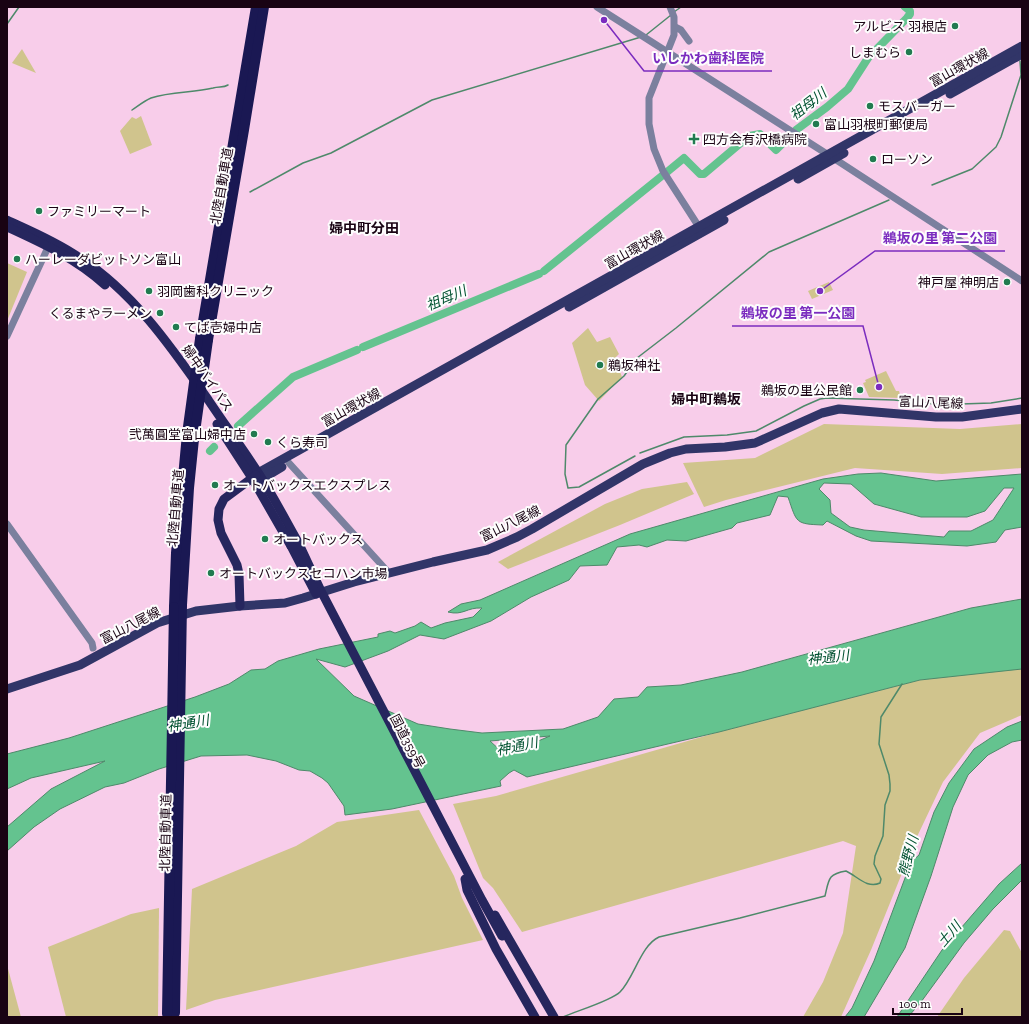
<svg xmlns="http://www.w3.org/2000/svg" width="1029" height="1024" font-family="'Zilla Slab','Noto Sans JP',serif">
	<style>
		.green { fill: #d0c48d }
		.water { fill: #64c38f; stroke: #4e896a; fill-rule: evenodd }
		.lines { fill: none; stroke-linecap: round; stroke-linejoin: round }
		.stream { stroke: #4e896a; stroke-width: 1.5 }
		.river { stroke: #64c38f; stroke-width: 8 }
		.tertiary { stroke: #7b809e; stroke-width: 7 }
		.primary { stroke: #313568; stroke-width: 9 }
		.trunk { stroke: #26265e; stroke-width: 9 }
		.motorway { stroke: #1a1853; stroke-width: 10 }
		.trunk-bridge { stroke: #26265e; stroke-width: 9 }
		.motorway-bridge { stroke: #1a1853; stroke-width: 10 }
		.poi-dot { fill: #217b50; stroke: #fdfdfd; stroke-width: 1.5 }
		.labels { text-anchor: middle; stroke-width: 4; stroke-linejoin: round; paint-order: stroke }
		.poi-label { font-size: 13px; fill: #190313; stroke: #fdfdfd; text-anchor: start }
		.street-label { font-size: 13px; fill: #190313; stroke: #fdfdfd }
		.water-label { font-size: 14px; font-style: italic; fill: #005130; stroke: #fdfdfd }
		.neighbourhood-label { font-size: 14px; font-weight: bold; fill: #190313; stroke: #fdfdfd }
		.leader { fill: none; stroke: #7b2cbf; stroke-width: 1.5 }
		.callout-dot { fill: #7b2cbf; stroke: #fdfdfd; stroke-width: 1.5 }
		.callout-label { font-size: 14px; text-anchor: middle; font-weight: bold; fill: #7b2cbf; stroke: #fdfdfd; stroke-width: 4; stroke-linejoin: round; paint-order: stroke }
	</style>
	<rect width="100%" height="100%" fill="#f8cdea"/>
	<!-- green -->
	<g class="green">
		<polygon points="22,49 36,73 12,63"/>
		<polygon points="141,116 152,145 130,154 120,131 132,117 136,119"/>
		<polygon points="7,263 27,272 7,321"/>
		<polygon points="829,282 833,290 812,299 808,291"/>
		<polygon points="588,328 597,342 610,337 619,354 615,358 622,377 599,401 585,385 572,343"/>
		<polygon points="886,371 896,391 899,391 901,398 869,397 863,383 866,382 865,380"/>
		<polygon points="824,424 960,429 1022,424 1022,468 942,474 855,468 726,500 704,507 683,463 755,458"/>
		<polygon points="687,482 694,494 620,525 508,569 498,562 605,504 642,489"/>
		<polygon points="1011,669 1022,669 1022,715 980,733 943,782 915,841 871,950 841,1017 803,1017 823,982 843,933 856,846 843,841 522,932 493,888 483,878 453,804 496,796 719,732 920,680"/>
		<polygon points="419,810 454,876 462,898 483,940 215,1000 186,1010 192,889 296,846 337,822"/>
		<polygon points="159,908 158,1017 66,1017 48,947 131,914"/>
		<polygon points="1004,930 1010,931 1022,953 1022,1017 937,1017 964,978"/>
		<polygon points="7,965 21,1017 7,1017"/>
	</g>
	<!-- water -->
	<g class="water">
		<path d="M881,473l55,8 86,-7v53l-17,3 -9,12 -29,4 -96,-5 -15,-5 -29,-15 -4,4c-28,-1 -26,-2 -35,-28l-10,-1 -8,19 -33,8 -5,5 -46,13 -19,-1 -20,7 -8,-2 -22,2 -10,18 -27,1 -11,14 -38,17 -40,24 -47,18 -24,-4 -32,16 -43,16 -29,-8 38,37 64,28 32,5 32,4 81,-4 35,-12 16,-18 24,-2 9,-10 34,-2 61,-13 229,-64 51,-9v70l-102,11 -201,52 -192,45 -13,-7 -5,3 -9,8 1,5 -109,23 -47,6 -1,-9 -16,-23 -6,-5 -12,-7 -11,-1 -23,-9 -29,-6 -46,1 -42,13 -35,14 -19,4 -45,22 -26,18 -27,24v-24l44,-38 54,-28 -74,17 -24,11v-35l62,-16 126,-41 34,-13 22,-14 14,-1 13,-8 41,-12 59,-12v-3l12,-3 5,2 20,-7 6,-4 10,6 14,-5 28,-6 9,-9c-15,-1 -19,8 -34,4l13,-8 19,-4 150,-66 193,-55 35,-5zM824,483l27,1 23,20 47,13h46l18,-6 19,-23h10l-21,32 -22,11h-22l-5,6 -80,-7 -14,-3 -19,-14 -1,-13 -11,-11zM550,736l-26,11 -22,5 -12,-11z"/>
		<polygon points="1022,721 1022,740 1012,742 988,755 968,775 953,807 931,876 905,948 864,1017 845,1017 852,1008 874,961 911,862 919,855 934,812 949,783 974,749 1007,727"/>
		<polygon points="1022,863 1022,880 993,909 964,943 921,1002 908,1017 897,1017 942,950 999,884"/>
	</g>
	<g class="lines">
		<!-- stream -->
		<g class="stream">
			<polyline points="674,12 681,7"/>
			<polyline points="7,24 19,7"/>
			<polyline points="646,35 671,15"/>
			<path d="M132,110c6,-4 12,-9 19,-12 20,-7 42,-5 62,-10 6,-2 10,0 15,-3"/>
			<polyline points="932,185 972,169 996,147 1001,137 1021,75 1020,61"/>
			<polyline points="250,192 303,163 331,153 432,100 641,37"/>
			<polyline points="961,404 991,403 1022,398"/>
			<polyline points="640,453 684,437 727,435 756,431 804,406 820,399 827,398 894,400 945,405 955,405"/>
			<polyline points="635,456 579,487 568,488 565,474 566,445 598,399 624,376 637,358 676,328 769,252 889,200"/>
			<path d="M563,1017c13,-6 48,-16 57,-25 14,-14 21,-47 39,-55l81,-19 85,-22c4,-17 3,-22 21,-25 11,5 21,18 34,12l1,-4 -7,-15 1,-8 8,-20 2,-31 5,-14v-7l-1,-9 -10,-31 2,-27 21,-33"/>
		</g>
		<!-- river -->
		<g class="river">
			<polyline points="667,172 684,158 700,174 704,174 749,136 760,134 776,150 796,130 827,107 848,89 868,58 907,18 910,14 910,11 905,7"/>
			<polyline points="544,271 663,175"/>
			<polyline points="363,347 539,274"/>
			<polyline points="238,426 293,377 357,350"/>
			<polyline points="210,451 214,447"/>
		</g>
		<!-- tertiary -->
		<g class="tertiary">
			<polyline points="597,7 841,163 1022,281"/>
			<polyline points="670,7 674,17 674,35 649,98 649,124 654,149 663,171 699,227"/>
			<polyline points="675,27 681,30 689,41"/>
			<polyline points="7,336 50,243"/>
			<polyline points="289,463 389,573"/>
			<polyline points="7,524 92,643 93,648"/>
		</g>
		<!-- primary -->
		<g class="primary">
			<polyline points="950,94 1022,54"/>
			<polyline points="798,179 844,153"/>
			<polyline points="569,307 724,220"/>
			<polyline points="258,473 1022,46"/>
			<polyline points="262,479 282,467"/>
			<polyline points="7,689 80,665 157,623 196,611 240,606 285,603 303,598 354,582 433,562 487,550 517,537 532,529 643,464 670,453 686,449 725,447 755,443 822,413 839,409 936,417 962,417 1022,409"/>
		</g>
		<!-- trunk -->
		<g class="trunk">
			<path d="M7,220c24,11 48,21 70,36 56,35 95,92 132,145 16,24 34,48 50,73 14,22 26,45 39,68"/>
			<path d="M7,227c35,16 70,32 98,58"/>
			<polyline points="217,424 252,478 291,546"/>
			<polyline points="240,606 239,574 237,565 221,533 218,520 219,509 224,499 256,475"/>
			<polyline points="465,879 467,890 496,949 535,1017"/>
			<polyline points="495,915 554,1017"/>
		</g>
		<!-- motorway -->
		<g class="motorway">
			<polyline points="200,339 256,7"/>
			<polyline points="208,340 244,130 264,7"/>
			<polyline points="182,605 189,488 194,439"/>
			<polyline points="174,607 176,553 187,434"/>
		</g>
		<!-- trunk-bridge -->
		<g class="trunk-bridge">
			<polyline points="298,542 320,589 482,900 502,936"/>
			<polyline points="291,546 316,594"/>
		</g>
		<!-- motorway-bridge -->
		<g class="motorway-bridge">
			<polyline points="187,434 200,339"/>
			<polyline points="194,439 208,340"/>
			<polyline points="175,1013 182,605"/>
			<polyline points="167,1014 174,607"/>
		</g>
	</g>
	<!-- markers -->
	<g class="poi-dot">
		<circle cx="955" cy="26" r="4"/>
		<circle cx="909" cy="52" r="4"/>
		<circle cx="870" cy="106" r="4"/>
		<circle cx="816" cy="124" r="4"/>
		<path d="M692 133h4v4h4v4h-4v4h-4v-4h-4v-4h4z"/>
		<circle cx="873" cy="159" r="4"/>
		<circle cx="39" cy="211" r="4"/>
		<circle cx="17" cy="259" r="4"/>
		<circle cx="1007" cy="282" r="4"/>
		<circle cx="149" cy="291" r="4"/>
		<circle cx="160" cy="313" r="4"/>
		<circle cx="176" cy="327" r="4"/>
		<circle cx="600" cy="365" r="4"/>
		<circle cx="860" cy="390" r="4"/>
		<circle cx="254" cy="434" r="4"/>
		<circle cx="268" cy="442" r="4"/>
		<circle cx="215" cy="485" r="4"/>
		<circle cx="265" cy="539" r="4"/>
		<circle cx="211" cy="573" r="4"/>
	</g>
	<g class="labels">
		<!-- poi labels -->
		<g class="poi-label">
			<text x="947" y="31" text-anchor="end">アルビス 羽根店</text>
			<text x="901" y="57" text-anchor="end">しまむら</text>
			<text x="878" y="111">モスバーガー</text>
			<text x="824" y="129">富山羽根町郵便局</text>
			<text x="703" y="144">四方会有沢橋病院</text>
			<text x="881" y="164">ローソン</text>
			<text x="47" y="216">ファミリーマート</text>
			<text x="25" y="264">ハーレーダビットソン富山</text>
			<text x="999" y="287" text-anchor="end">神戸屋 神明店</text>
			<text x="157" y="296">羽岡歯科クリニック</text>
			<text x="152" y="318" text-anchor="end">くるまやラーメン</text>
			<text x="184" y="332">てば壱婦中店</text>
			<text x="608" y="370">鵜坂神社</text>
			<text x="852" y="395" text-anchor="end">鵜坂の里公民館</text>
			<text x="246" y="439" text-anchor="end">弐萬圓堂富山婦中店</text>
			<text x="276" y="447">くら寿司</text>
			<text x="223" y="490">オートバックスエクスプレス</text>
			<text x="273" y="544">オートバックス</text>
			<text x="219" y="578">オートバックスセコハン市場</text>
		</g>
		<!-- street labels -->
		<g class="street-label">
			<text transform="translate(959 67) rotate(-29)" y="5">富山環状線</text>
			<text transform="translate(221 186) rotate(-80)" y="5">北陸自動車道</text>
			<text transform="translate(634 249) rotate(-29)" y="5">富山環状線</text>
			<text transform="translate(208 378) rotate(55)" y="5">婦中バイパス</text>
			<text transform="translate(931 402) rotate(2)" y="5">富山八尾線</text>
			<text transform="translate(351 407) rotate(-29)" y="5">富山環状線</text>
			<text transform="translate(175 508) rotate(-85)" y="5">北陸自動車道</text>
			<text transform="translate(510 523) rotate(-26)" y="5">富山八尾線</text>
			<text transform="translate(130 625) rotate(-27)" y="5">富山八尾線</text>
			<text transform="translate(408 741) rotate(62)" y="5">国道359号</text>
			<text transform="translate(165 833) rotate(-89)" y="5">北陸自動車道</text>
		</g>
		<!-- water labels -->
		<g class="water-label">
			<text transform="translate(808 104) rotate(-38)" y="5">祖母川</text>
			<text transform="translate(446 298) rotate(-23)" y="5">祖母川</text>
			<text transform="translate(828 657) rotate(-6)" y="5">神通川</text>
			<text transform="translate(188 723) rotate(-9)" y="5">神通川</text>
			<text transform="translate(517 746) rotate(-11)" y="5">神通川</text>
			<text transform="translate(908 856) rotate(-75)" y="5">熊野川</text>
			<text transform="translate(949 934) rotate(-49)" y="5">土川</text>
		</g>
		<!-- neighbourhood labels -->
		<g class="neighbourhood-label">
			<text x="364" y="233">婦中町分田</text>
			<text x="706" y="404">婦中町鵜坂</text>
		</g>
	</g>
	<!-- callouts -->
	<path class="leader" d="M604 20L644 71H772M820 291L875 251H1005M879 387L863 326H732"/>
	<g class="callout-dot">
		<circle cx="604" cy="20" r="4"/>
		<circle cx="820" cy="291" r="4"/>
		<circle cx="879" cy="387" r="4"/>
	</g>
	<g class="callout-label">
		<text x="708" y="63">いしかわ歯科医院</text>
		<text x="940" y="243">鵜坂の里 第二公園</text>
		<text x="798" y="318">鵜坂の里 第一公園</text>
	</g>
	<!-- border -->
	<rect width="1029" height="1024" fill="none" stroke="#190313" stroke-width="16"/>
	<!-- scale -->
	<path d="M893 1008v6h69v-6" fill="none" stroke="#190313" stroke-width="2"/>
	<text x="899" y="1008" font-size="12" fill="#190313" stroke="#fdfdfd" stroke-width="3" paint-order="stroke">100 m</text>
</svg>
